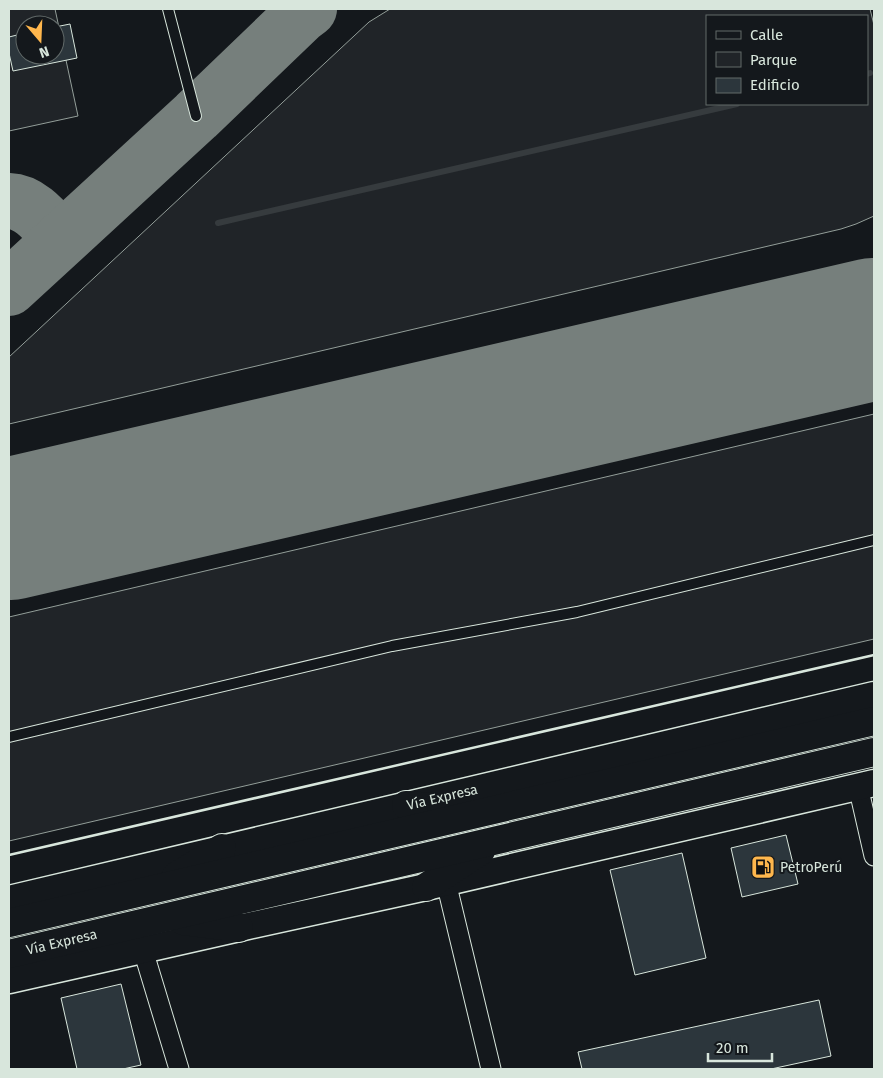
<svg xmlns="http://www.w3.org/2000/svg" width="883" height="1078" font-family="'Fira Sans',sans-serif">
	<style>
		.green { fill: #202428; stroke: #939e99; fill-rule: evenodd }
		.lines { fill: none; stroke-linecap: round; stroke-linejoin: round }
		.stream { stroke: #363b3e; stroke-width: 6 }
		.taxiway { stroke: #767f7c; stroke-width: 56 }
		.runway { stroke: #767f7c; stroke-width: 142 }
		.building { fill: #2c363c; stroke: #d8e6dc }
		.service-casing { stroke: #d8e6dc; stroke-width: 12 }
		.minor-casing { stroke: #d8e6dc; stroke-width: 21 }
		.secondary-casing { stroke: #d8e6dc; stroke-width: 29 }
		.primary-casing { stroke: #d8e6dc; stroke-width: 30 }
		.service { stroke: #14181c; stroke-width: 10 }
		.minor { stroke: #14181c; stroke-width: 19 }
		.secondary { stroke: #14181c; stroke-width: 26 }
		.primary { stroke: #14181c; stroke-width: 28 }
		.wall { stroke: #d8e6dc; stroke-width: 2.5 }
		.labels { text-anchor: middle; stroke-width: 4; stroke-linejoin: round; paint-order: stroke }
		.street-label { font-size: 14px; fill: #d8e6dc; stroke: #14181c }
		.poi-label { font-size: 14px; fill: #d8e6dc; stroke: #14181c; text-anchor: start }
	</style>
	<rect width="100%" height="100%" fill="#14181c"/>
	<!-- green -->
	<g class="green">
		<path d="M9,9h46l23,107 -69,15zM25,25h30v30h-30z"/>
		<path d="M390,9h480l4,16v191l-18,8 -15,5 -832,195v-67l345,-321 15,-14zM707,16h160v88h-160z"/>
		<polygon points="874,414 874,639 9,841 9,617"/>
	</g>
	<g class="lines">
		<!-- stream -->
		<g class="stream">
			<polyline points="867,74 870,73"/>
			<polyline points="218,223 737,104"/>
		</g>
		<!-- taxiway -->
		<g class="taxiway">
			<path d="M9,201c23,1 38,23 52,38"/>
			<polyline points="9,288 196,116 301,15 309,9"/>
		</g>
		<!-- runway -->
		<polyline class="runway" points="9,529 874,329"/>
	</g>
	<!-- building -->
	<g class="building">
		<polygon points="70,24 77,58 13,71 9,53 9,37 25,33 25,55 55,55 55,27"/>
		<polygon points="786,835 798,884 742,897 731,848"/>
		<polygon points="682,853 706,958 635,975 610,870"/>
		<polygon points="121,984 141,1065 123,1069 77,1069 61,998"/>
		<polygon points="819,1000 831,1056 771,1069 582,1069 578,1052"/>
	</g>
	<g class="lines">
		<!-- service casing -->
		<g class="service-casing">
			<g id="service">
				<polyline points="168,9 196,116"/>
				<polyline points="9,737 392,646 577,612 874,540"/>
			</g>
		</g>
		<!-- minor casing -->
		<g class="minor-casing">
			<g id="minor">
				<polyline points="858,786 874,856"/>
				<polyline points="446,882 491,1069"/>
				<polyline points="143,950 179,1069"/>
			</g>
		</g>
		<!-- secondary casing -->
		<g class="secondary-casing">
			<g id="secondary">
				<path id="s1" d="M9,899l865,-204"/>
				<polyline points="9,980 239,928 426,887 874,783"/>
			</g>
		</g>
		<!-- primary casing -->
		<g class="primary-casing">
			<g id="primary">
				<polyline points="406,805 463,809"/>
				<polyline points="176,876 222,848"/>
				<polyline points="426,887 481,851"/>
				<polyline points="183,921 239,928"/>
				<polyline points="9,923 874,721"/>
				<path id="s2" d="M9,954l865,-202"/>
			</g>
		</g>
		<!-- service -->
		<use href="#service" class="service"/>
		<!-- minor -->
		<use href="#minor" class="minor"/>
		<!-- secondary -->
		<use href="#secondary" class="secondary"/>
		<!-- primary -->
		<use href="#primary" class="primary"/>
		<!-- wall -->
		<polyline class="wall" points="9,855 874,655"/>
	</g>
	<!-- icons -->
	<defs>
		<g id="fuel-square" transform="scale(1.25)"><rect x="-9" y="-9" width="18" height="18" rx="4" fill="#ffb74d" stroke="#14181c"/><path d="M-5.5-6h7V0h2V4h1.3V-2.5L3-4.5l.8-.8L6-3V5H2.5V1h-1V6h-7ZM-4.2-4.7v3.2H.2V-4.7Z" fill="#111"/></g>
	</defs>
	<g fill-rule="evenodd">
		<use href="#fuel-square" x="763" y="867"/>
	</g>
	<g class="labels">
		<!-- street labels -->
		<g class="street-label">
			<text dy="5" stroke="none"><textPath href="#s1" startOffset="445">Vía Expresa</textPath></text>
			<text dy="5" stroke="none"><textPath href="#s2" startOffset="54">Vía Expresa</textPath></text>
		</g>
		<!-- poi labels -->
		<g class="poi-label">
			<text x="780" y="872">PetroPerú</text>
		</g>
	</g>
	<!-- border -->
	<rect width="883" height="1078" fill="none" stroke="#d8e6dc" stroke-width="20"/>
	<!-- legend -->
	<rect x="706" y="15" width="162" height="90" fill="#14181c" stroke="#626a69"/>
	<rect x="716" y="31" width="25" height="8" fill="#14181c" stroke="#626a69"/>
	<text x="750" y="40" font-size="15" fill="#d8e6dc">Calle</text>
	<rect x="716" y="52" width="25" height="15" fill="#202428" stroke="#626a69"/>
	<text x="750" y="65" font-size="15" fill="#d8e6dc">Parque</text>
	<rect x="716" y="78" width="25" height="15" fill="#2c363c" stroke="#626a69"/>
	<text x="750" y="90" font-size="15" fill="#d8e6dc">Edificio</text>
	<!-- north arrow -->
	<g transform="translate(40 40) rotate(161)"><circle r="24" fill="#14181c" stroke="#626a69"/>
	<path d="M0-4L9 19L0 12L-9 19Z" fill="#ffb74d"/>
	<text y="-8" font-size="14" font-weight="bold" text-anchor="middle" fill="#d8e6dc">N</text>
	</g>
	<!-- scale -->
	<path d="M708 1053v8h64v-8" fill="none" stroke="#d8e6dc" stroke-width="2.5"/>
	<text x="716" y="1053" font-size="15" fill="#d8e6dc" stroke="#14181c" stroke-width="4" paint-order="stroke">20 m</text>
</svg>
